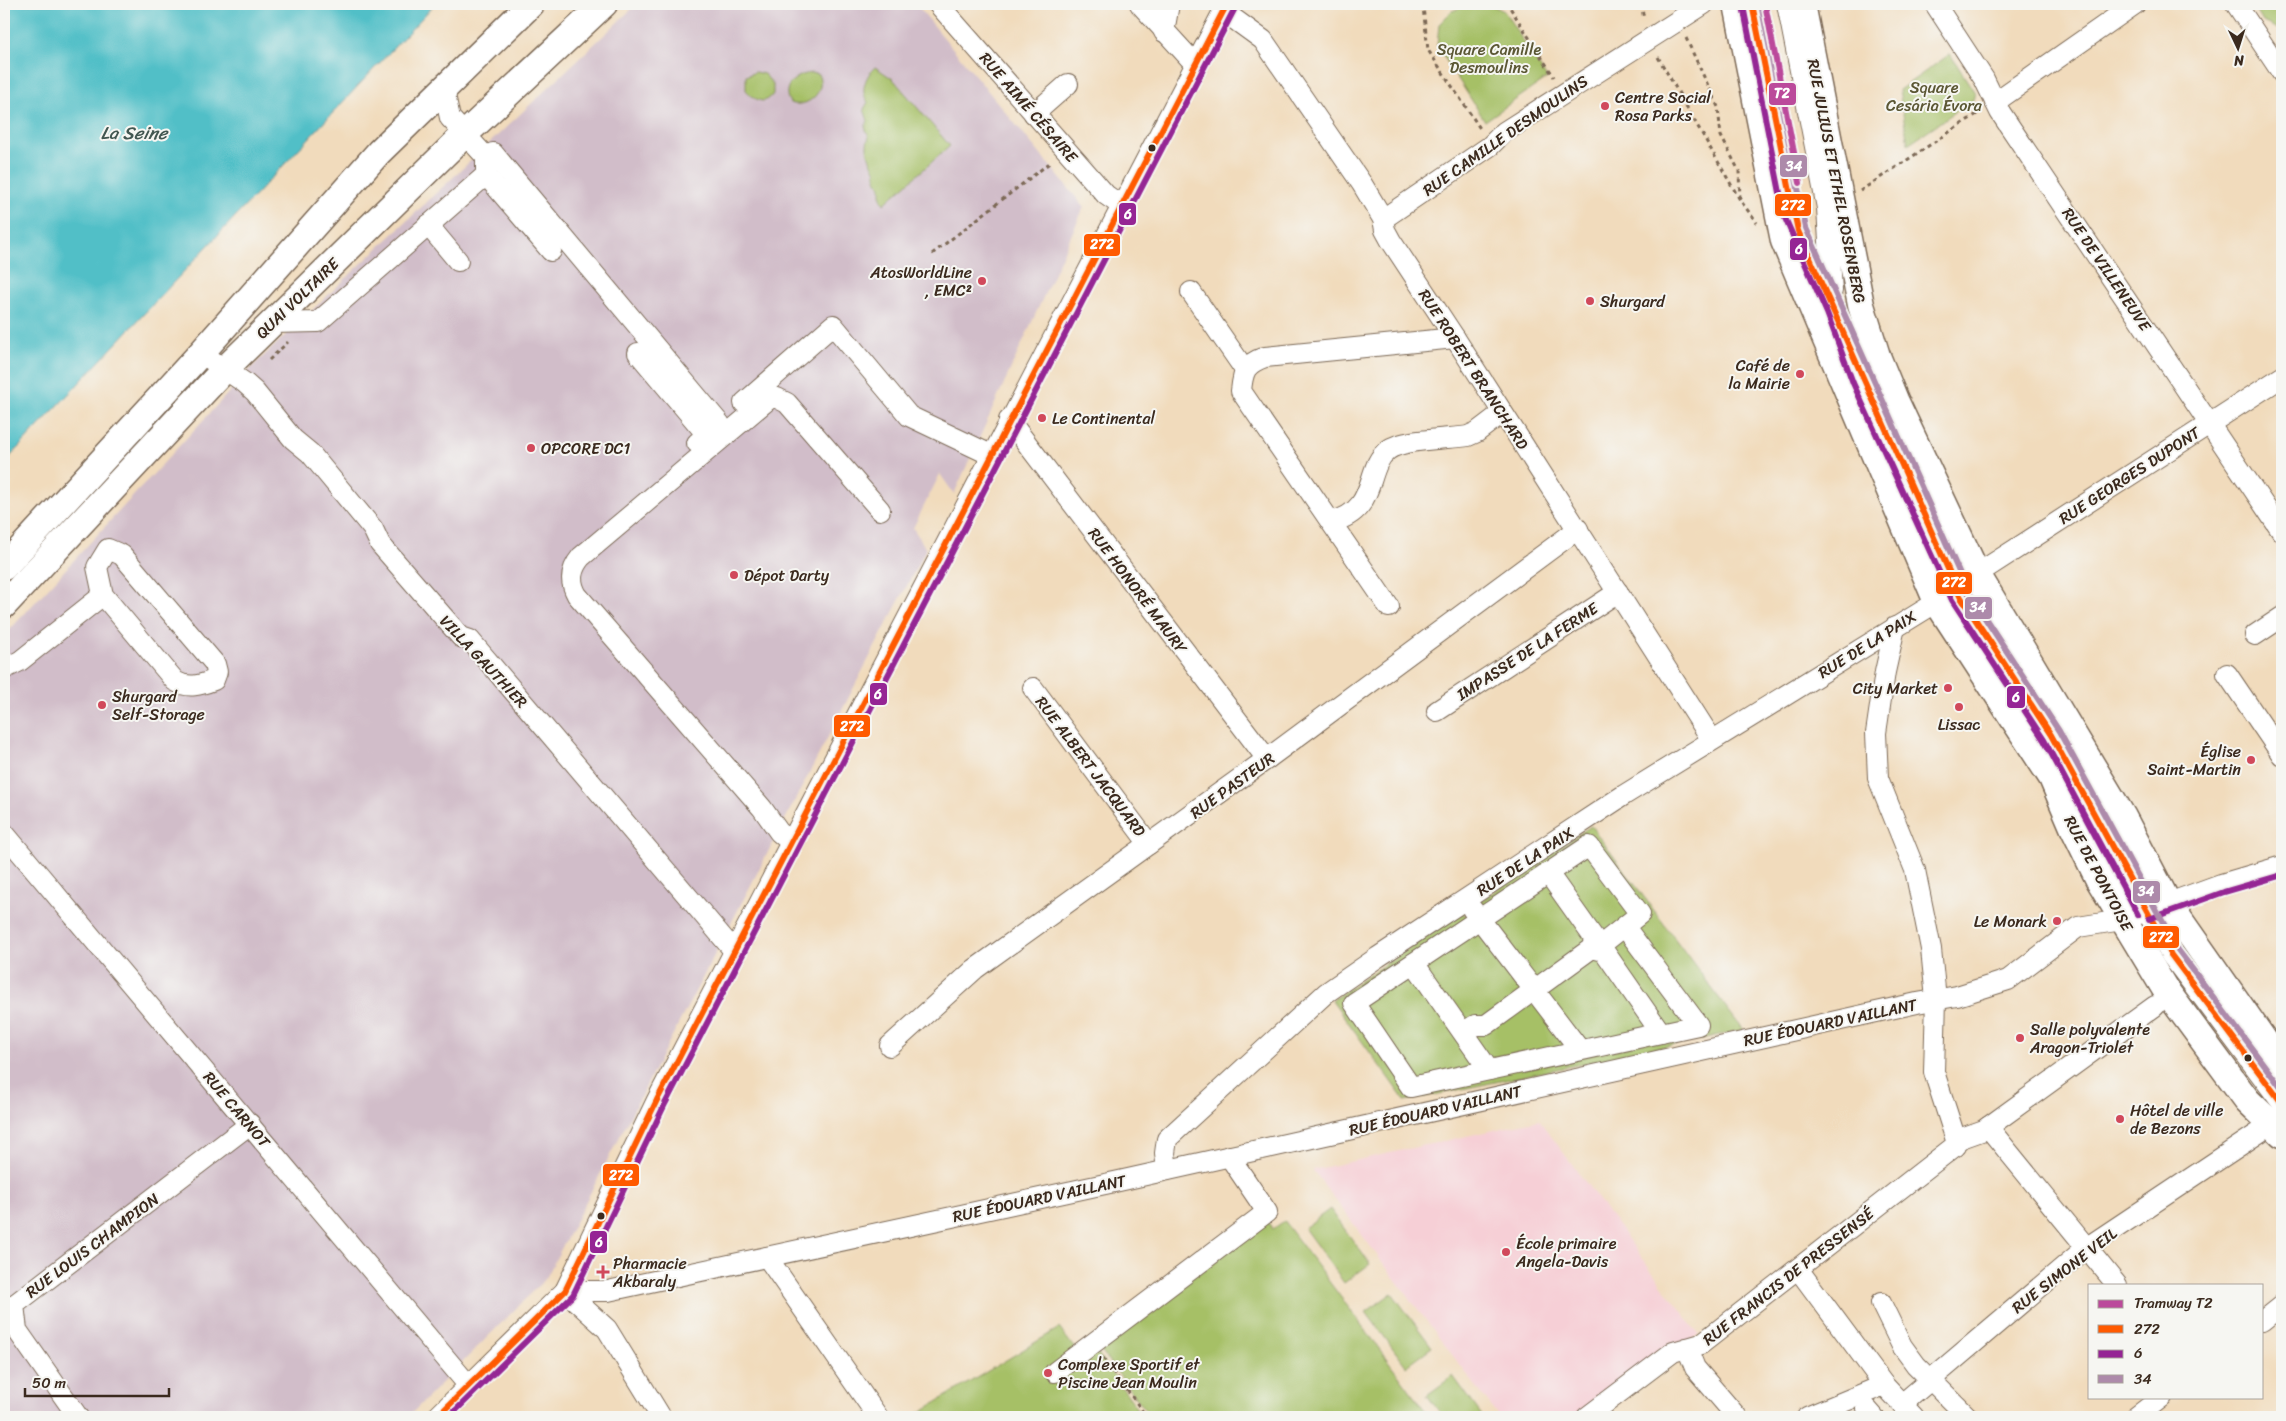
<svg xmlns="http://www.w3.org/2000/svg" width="2286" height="1421" font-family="Sriracha,sans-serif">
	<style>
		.built { fill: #f6cfd6 }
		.industrial { fill: #d1bdc9 }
		.green { fill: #a6c066; stroke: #707542 }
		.water { fill: #51bfc7; stroke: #467472 }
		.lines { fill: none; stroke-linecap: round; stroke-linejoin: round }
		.minor-casing { stroke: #7b6855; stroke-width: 22 }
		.major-casing { stroke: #7b6855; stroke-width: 29 }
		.path { stroke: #7b6855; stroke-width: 3; stroke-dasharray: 4 4; stroke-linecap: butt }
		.minor { stroke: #fff; stroke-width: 20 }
		.major { stroke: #fff; stroke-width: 26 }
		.bus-1-casing { stroke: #f6f6f2; stroke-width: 10 }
		.bus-2-casing { stroke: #f6f6f2; stroke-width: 10 }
		.bus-3-casing { stroke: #f6f6f2; stroke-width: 10 }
		.bus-1 { stroke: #ff5a00; stroke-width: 6 }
		.bus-2 { stroke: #952594; stroke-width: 6 }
		.bus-3 { stroke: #ad8aaa; stroke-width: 6 }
		.tram-1-casing { stroke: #f6f6f2; stroke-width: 10 }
		.tram-1 { stroke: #bb4a9b; stroke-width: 6 }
		.poi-dot { fill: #d1495b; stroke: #f6f6f2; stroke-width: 2 }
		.bus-dot { fill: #3b2a1e; stroke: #f6f6f2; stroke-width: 2 }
		.labels { text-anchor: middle; stroke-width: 4; stroke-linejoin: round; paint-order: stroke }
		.park-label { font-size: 16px; fill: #5b5734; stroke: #f6f6f2 }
		.poi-label { font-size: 16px; fill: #3b2a1e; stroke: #f6f6f2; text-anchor: start }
		.street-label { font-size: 16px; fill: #3b2a1e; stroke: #f6f6f2 }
		.water-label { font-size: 18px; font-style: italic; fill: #425751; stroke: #f6f6f2 }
		.line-badge { stroke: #f6f6f2; stroke-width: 2 }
		.badge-label { font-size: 14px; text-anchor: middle; font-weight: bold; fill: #fff }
	</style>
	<rect width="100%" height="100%" fill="#f6f6f2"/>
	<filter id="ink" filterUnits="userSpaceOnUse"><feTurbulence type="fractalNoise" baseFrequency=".02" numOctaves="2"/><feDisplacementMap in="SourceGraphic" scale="10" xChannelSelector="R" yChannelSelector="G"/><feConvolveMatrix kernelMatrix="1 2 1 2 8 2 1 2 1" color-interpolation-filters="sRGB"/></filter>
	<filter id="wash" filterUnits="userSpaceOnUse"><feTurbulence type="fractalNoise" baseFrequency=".0096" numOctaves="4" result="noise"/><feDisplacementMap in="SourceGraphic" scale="20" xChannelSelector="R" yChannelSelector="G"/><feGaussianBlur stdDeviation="1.12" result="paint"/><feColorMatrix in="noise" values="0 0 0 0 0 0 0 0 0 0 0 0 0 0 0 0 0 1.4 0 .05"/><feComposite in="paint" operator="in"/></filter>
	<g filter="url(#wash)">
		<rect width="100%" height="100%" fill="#f1dbbc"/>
		<!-- built -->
		<polygon class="built" points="1539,1120 1699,1334 1585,1417 1499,1417 1313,1170"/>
		<!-- industrial -->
		<polygon class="industrial" points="637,4 916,4 1084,207 954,494 940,474 913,528 926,549 546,1278 408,1417 4,1417 4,636 254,365"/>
		<!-- green -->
		<g class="green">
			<polygon points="1470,4 1489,4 1504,11 1547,78 1485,121 1437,46 1439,24 1452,11"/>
			<polygon points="2252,4 2282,4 2282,31 2263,22"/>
			<polygon points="1950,54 1975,93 1973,100 1908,144 1899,90"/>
			<path d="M875,67l18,12 57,67 -66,58 -3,-6v-12c-8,-6 -3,-11 -7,-18 -5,-10 -10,-20 -5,-31l-4,-10 3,-6 -4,-12 4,-7c-9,-10 -2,-27 7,-35z"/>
			<path d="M755,72l9,2 9,10v10c-9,13 -19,5 -27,-4v-14z"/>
			<path d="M811,73l7,1c9,17 -10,35 -28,29 -10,-17 6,-28 21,-30z"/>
			<polygon points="1591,826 1743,1030 1405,1101 1332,1000 1462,913 1468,916 1480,907 1480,901"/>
			<polygon points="1330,1209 1370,1264 1344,1283 1304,1228"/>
			<polygon points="1266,1220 1273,1229 1284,1221 1430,1417 1151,1417 1097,1346"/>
			<polygon points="1392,1293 1432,1347 1406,1366 1366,1312"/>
			<polygon points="1059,1328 1076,1350 1088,1341 1144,1417 912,1417"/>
			<polygon points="1453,1376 1483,1417 1443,1417 1427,1395"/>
		</g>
		<!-- water -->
		<polygon class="water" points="4,4 435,4 4,463"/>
	</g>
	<g filter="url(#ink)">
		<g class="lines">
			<!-- minor casing -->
			<g class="minor-casing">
				<g id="minor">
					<polyline points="938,4 1106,195 1122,206"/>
					<polyline points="1140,4 1195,64"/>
					<polyline points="1752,4 1798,231 1948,571 1960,596 2051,735 2087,798 2123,869 2171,955 2282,1103"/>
					<polyline points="1787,4 1827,208 1832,291"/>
					<polyline points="1935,4 1984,79 2000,112 2282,532"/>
					<polyline points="2236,4 2282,73"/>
					<polyline points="1223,11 1263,40 1362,184 1383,219 1385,230 1391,241 1455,338 1712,740"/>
					<polyline points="1164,32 1169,4"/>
					<polyline points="444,90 450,118 486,157 486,175 551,251"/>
					<polyline points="1995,102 2135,4"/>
					<polyline points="1034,114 1068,84"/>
					<polyline points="493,153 720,424"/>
					<polyline points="1383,219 1490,146 1504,132 1704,4"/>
					<polyline points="428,225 458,261"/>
					<polyline points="1191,292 1245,370"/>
					<polyline points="272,323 318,322 486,175"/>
					<polyline points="201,353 245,383 255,392 293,439 310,453 373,529 380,544 461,637 470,640 735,952"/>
					<polyline points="638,353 707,435 697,443"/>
					<polyline points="744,403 833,325 909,416 991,455"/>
					<polyline points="1009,420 1267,759"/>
					<path d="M1331,522c48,-11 33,-54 57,-72 14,-11 61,-11 80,-14l9,-4 25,-19"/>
					<path d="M108,549l14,6 93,109 2,8 -3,8c-13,5 -26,9 -39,1l-72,-86 -6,-28z"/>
					<polyline points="1977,574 2282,377"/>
					<path d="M1389,607l-148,-216c2,-20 4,-27 24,-34l190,-19"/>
					<polyline points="2255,635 2282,617"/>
					<polyline points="4,669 20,661 103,595"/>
					<polyline points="2227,674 2282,755"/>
					<polyline points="1033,688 1149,844"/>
					<polyline points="1437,711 1618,592"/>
					<polyline points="4,833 469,1386"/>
					<path d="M792,843l-13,-11 -17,-24 -185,-213c-8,-14 -6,-26 4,-38l189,-159h7l10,5 93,107"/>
					<polyline points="1548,873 1594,938"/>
					<polyline points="1472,909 1580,1050"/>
					<polyline points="1594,940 1592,948 1604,951 1661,1033"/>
					<polyline points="1606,941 1640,914 1589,846 1354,1003 1411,1087 1698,1025 1625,927"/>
					<polyline points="1414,963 1489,1070"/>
					<polyline points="1464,1032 1475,1025 1486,1025 1592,948"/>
					<polyline points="890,1046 975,969 1267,759 1578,529"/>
					<polyline points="1988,1127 2117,1285"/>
					<polyline points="1956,1140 1984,1130 2155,1006"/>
					<polyline points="1167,1170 1165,1153 1167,1139 1326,993 1378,957 1624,795 1937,602"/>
					<polyline points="767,1257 878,1417"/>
					<polyline points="1798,1269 1884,1385 1914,1417"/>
					<polyline points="565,1291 608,1291 1119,1181 1917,1003 1957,996 2008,980 2078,927 2122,920 2221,884 2282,866"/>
					<polyline points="565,1291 607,1329 661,1417"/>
					<polyline points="1881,1303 1902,1346 1916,1365 1968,1417"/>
					<polyline points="2262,1321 2282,1305"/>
					<polyline points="1687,1348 1695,1368 1737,1417"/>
					<polyline points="1055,1372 1267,1212 1229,1156"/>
					<polyline points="1902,1404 2086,1248 2260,1132"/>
					<polyline points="1867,1409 1874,1417"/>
					<polyline points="78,1417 17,1330 14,1305 250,1124"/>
					<polyline points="437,1417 565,1291 657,1100 1227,4"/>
					<polyline points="1587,1417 1673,1352 1701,1344 1955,1146 1956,1140 1934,1072 1936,999 1931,949 1915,870 1878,778 1876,733 1885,672 1895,627"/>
					<polyline points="1807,1417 1884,1385"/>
					<polyline points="2136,1417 2162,1397"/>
				</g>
			</g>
			<!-- major casing -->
			<g class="major-casing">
				<g id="major">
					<polyline points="1737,4 1784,241 1937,602 2052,778 2073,827 2099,880 2165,989 2247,1100 2282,1134"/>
					<polyline points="1802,4 1861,305 1877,356 1895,400 1977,574 2123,817 2168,903 2282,1066"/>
					<polyline points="4,567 201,353 379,152 531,4"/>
					<polyline points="4,605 224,370 464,135 604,4"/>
				</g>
			</g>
			<!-- path -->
			<g class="path">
				<polyline points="1442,4 1423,7 1428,50 1481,130"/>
				<polyline points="1504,4 1509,6 1554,77"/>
				<polyline points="1641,4 1644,19"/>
				<polyline points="1686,38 1718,107 1721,136 1739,171 1740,200"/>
				<polyline points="1658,57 1740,200 1757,223"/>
				<polyline points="1860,191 1980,112"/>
				<polyline points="932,254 1052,161"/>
				<polyline points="269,360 288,342"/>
				<polyline points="1103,1358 1147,1417"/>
			</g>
			<!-- minor -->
			<use href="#minor" class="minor"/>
			<!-- major -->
			<use href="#major" class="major"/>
			<!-- bus-1 casing -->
			<g class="bus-1-casing">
				<g id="bus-1">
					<polyline points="1752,4 1798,231 1960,596 2051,735 2171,955 2282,1103"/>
					<polyline points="437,1417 565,1291 657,1100 1227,4"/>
				</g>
			</g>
			<!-- bus-2 casing -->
			<g class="bus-2-casing">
				<g id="bus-2">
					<polyline points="1743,6 1785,218 1827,313 1853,383 1952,600 2044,740 2138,915"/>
					<polyline points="2149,919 2224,892 2282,875"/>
					<polyline points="449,1417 573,1295 665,1104 1235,8"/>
				</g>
			</g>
			<!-- bus-3 casing -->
			<g class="bus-3-casing">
				<polyline id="bus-3" points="1761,4 1806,228 1968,592 2059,731 2178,950 2282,1089"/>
			</g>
			<!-- bus-1 -->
			<use href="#bus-1" class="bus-1"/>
			<!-- bus-2 -->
			<use href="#bus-2" class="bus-2"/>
			<!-- bus-3 -->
			<use href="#bus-3" class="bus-3"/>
			<!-- tram-1 casing -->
			<g class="tram-1-casing">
				<polyline id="tram-1" points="1765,4 1800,183"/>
			</g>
			<!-- tram-1 -->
			<use href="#tram-1" class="tram-1"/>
		</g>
	</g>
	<!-- markers -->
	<g class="poi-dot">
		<circle cx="1605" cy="106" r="5"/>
		<circle cx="982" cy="281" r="5"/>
		<circle cx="1590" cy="301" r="5"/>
		<circle cx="1800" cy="374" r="5"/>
		<circle cx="1042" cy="418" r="5"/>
		<circle cx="531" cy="448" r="5"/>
		<circle cx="734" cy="575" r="5"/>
		<circle cx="1948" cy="688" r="5"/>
		<circle cx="102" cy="705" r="5"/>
		<circle cx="1959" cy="707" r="5"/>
		<circle cx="2251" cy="760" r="5"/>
		<circle cx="2057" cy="921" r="5"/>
		<circle cx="2020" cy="1038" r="5"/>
		<circle cx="2120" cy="1119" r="5"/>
		<circle cx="1506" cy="1252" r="5"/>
		<path d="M600.5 1264.5h5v5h5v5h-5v5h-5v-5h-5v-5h5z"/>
		<circle cx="1048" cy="1373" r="5"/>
	</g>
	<g class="bus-dot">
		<circle cx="1152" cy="148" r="4.5"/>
		<circle cx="2248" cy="1058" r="4.5"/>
		<circle cx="601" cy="1216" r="4.5"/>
	</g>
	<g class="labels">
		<!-- park labels -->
		<g class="park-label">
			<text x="1489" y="55">Square Camille<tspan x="1489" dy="18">Desmoulins</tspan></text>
			<text x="1934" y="93">Square<tspan x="1934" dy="18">Cesária Évora</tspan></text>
		</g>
		<!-- poi labels -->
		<g class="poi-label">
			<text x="1615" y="103">Centre Social<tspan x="1615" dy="18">Rosa Parks</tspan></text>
			<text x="972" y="278" text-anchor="end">AtosWorldLine<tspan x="972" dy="18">, EMC²</tspan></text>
			<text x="1600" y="307">Shurgard</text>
			<text x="1790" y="371" text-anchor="end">Café de<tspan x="1790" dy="18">la Mairie</tspan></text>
			<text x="1052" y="424">Le Continental</text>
			<text x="541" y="454">OPCORE DC1</text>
			<text x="744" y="581">Dépot Darty</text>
			<text x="1938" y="694" text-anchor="end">City Market</text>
			<text x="112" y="702">Shurgard<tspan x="112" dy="18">Self-Storage</tspan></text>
			<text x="1959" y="730" text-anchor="middle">Lissac</text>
			<text x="2241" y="757" text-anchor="end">Église<tspan x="2241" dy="18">Saint-Martin</tspan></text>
			<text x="2047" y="927" text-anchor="end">Le Monark</text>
			<text x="2030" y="1035">Salle polyvalente<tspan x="2030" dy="18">Aragon-Triolet</tspan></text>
			<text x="2130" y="1116">Hôtel de ville<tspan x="2130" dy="18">de Bezons</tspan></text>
			<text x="1516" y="1249">École primaire<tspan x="1516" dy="18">Angela-Davis</tspan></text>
			<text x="613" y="1269">Pharmacie<tspan x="613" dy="18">Akbaraly</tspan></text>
			<text x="1058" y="1370">Complexe Sportif et<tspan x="1058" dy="18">Piscine Jean Moulin</tspan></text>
		</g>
		<!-- street labels -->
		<g class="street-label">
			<text transform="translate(1029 107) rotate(49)" y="6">RUE AIMÉ CÉSAIRE</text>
			<text transform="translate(1505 135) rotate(-35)" y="6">RUE CAMILLE DESMOULINS</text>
			<text transform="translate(1837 181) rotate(79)" y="6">RUE JULIUS ET ETHEL ROSENBERG</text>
			<text transform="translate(2107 269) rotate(56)" y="6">RUE DE VILLENEUVE</text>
			<text transform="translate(297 298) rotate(-44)" y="6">QUAI VOLTAIRE</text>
			<text transform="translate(1474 369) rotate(57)" y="6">RUE ROBERT BRANCHARD</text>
			<text transform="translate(2129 475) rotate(-33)" y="6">RUE GEORGES DUPONT</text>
			<text transform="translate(1138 590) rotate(53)" y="6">RUE HONORÉ MAURY</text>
			<text transform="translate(1867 644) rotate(-32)" y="6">RUE DE LA PAIX</text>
			<text transform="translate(1527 651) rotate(-33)" y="6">IMPASSE DE LA FERME</text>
			<text transform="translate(484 661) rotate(47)" y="6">VILLA GAUTHIER</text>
			<text transform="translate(1091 766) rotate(53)" y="6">RUE ALBERT JACQUARD</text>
			<text transform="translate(1232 785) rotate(-36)" y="6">RUE PASTEUR</text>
			<text transform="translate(1525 861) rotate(-33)" y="6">RUE DE LA PAIX</text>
			<text transform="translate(2099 873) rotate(62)" y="6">RUE DE PONTOISE</text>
			<text transform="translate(1830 1022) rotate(-12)" y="6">RUE ÉDOUARD VAILLANT</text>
			<text transform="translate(237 1109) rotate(50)" y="6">RUE CARNOT</text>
			<text transform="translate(1435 1110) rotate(-13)" y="6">RUE ÉDOUARD VAILLANT</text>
			<text transform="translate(1039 1198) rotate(-12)" y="6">RUE ÉDOUARD VAILLANT</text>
			<text transform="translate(92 1245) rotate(-37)" y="6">RUE LOUIS CHAMPION</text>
			<text transform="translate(2064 1270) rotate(-38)" y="6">RUE SIMONE VEIL</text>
			<text transform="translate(1788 1276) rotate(-38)" y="6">RUE FRANCIS DE PRESSENSÉ</text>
		</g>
		<!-- water labels -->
		<g class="water-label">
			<text x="134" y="139">La Seine</text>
		</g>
	</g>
	<g class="line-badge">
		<rect x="1768" y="82" width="29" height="24" rx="5" fill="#bb4a9b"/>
		<rect x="1779" y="154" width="29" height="24" rx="5" fill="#ad8aaa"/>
		<rect x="1774" y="193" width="38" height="24" rx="5" fill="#ff5a00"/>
		<rect x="1118" y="202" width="19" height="24" rx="5" fill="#952594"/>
		<rect x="1083" y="233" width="38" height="24" rx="5" fill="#ff5a00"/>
		<rect x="1789" y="237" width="19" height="24" rx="5" fill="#952594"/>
		<rect x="1935" y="571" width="38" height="24" rx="5" fill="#ff5a00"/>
		<rect x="1964" y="596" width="29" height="24" rx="5" fill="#ad8aaa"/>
		<rect x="869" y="682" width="19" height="24" rx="5" fill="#952594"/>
		<rect x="2006" y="685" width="20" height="24" rx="5" fill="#952594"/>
		<rect x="833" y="714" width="38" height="24" rx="5" fill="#ff5a00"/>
		<rect x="2132" y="880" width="29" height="24" rx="5" fill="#ad8aaa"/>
		<rect x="2142" y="925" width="38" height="24" rx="5" fill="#ff5a00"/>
		<rect x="602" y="1163" width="38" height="24" rx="5" fill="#ff5a00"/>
		<rect x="589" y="1230" width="19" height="24" rx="5" fill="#952594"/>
	</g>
	<g class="badge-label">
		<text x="1782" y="98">T2</text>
		<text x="1794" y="171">34</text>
		<text x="1793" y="210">272</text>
		<text x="1128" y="219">6</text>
		<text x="1102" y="249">272</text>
		<text x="1799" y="254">6</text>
		<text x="1954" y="587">272</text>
		<text x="1978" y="612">34</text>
		<text x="878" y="699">6</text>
		<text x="2016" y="702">6</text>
		<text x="852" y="731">272</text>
		<text x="2146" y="896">34</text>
		<text x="2161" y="942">272</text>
		<text x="621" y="1180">272</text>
		<text x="599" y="1247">6</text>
	</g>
	<!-- margin -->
	<rect width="2286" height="1421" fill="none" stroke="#f6f6f2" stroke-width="20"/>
	<!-- legend -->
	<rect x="2088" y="1284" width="175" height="115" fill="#f6f6f2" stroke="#aba49d"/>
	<rect x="2098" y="1300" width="25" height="8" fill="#bb4a9b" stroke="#aba49d"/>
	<text x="2134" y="1308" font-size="15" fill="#3b2a1e">Tramway T2</text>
	<rect x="2098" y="1325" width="25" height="8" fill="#ff5a00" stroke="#aba49d"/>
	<text x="2134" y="1334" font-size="15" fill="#3b2a1e">272</text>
	<rect x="2098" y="1350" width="25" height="8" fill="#952594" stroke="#aba49d"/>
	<text x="2134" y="1358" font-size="15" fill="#3b2a1e">6</text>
	<rect x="2098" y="1375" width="25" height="8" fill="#ad8aaa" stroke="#aba49d"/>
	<text x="2134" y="1384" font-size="15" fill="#3b2a1e">34</text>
	<!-- north arrow -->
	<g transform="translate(2238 48) rotate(176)" stroke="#f6f6f2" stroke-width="4" paint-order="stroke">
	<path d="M0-4L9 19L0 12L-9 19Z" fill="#3b2a1e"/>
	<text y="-8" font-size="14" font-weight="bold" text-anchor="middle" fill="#3b2a1e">N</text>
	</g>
	<!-- scale -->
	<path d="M25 1388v8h144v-8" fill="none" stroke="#3b2a1e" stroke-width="2.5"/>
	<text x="32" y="1388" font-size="15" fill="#3b2a1e" stroke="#f6f6f2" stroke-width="4" paint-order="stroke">50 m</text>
</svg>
